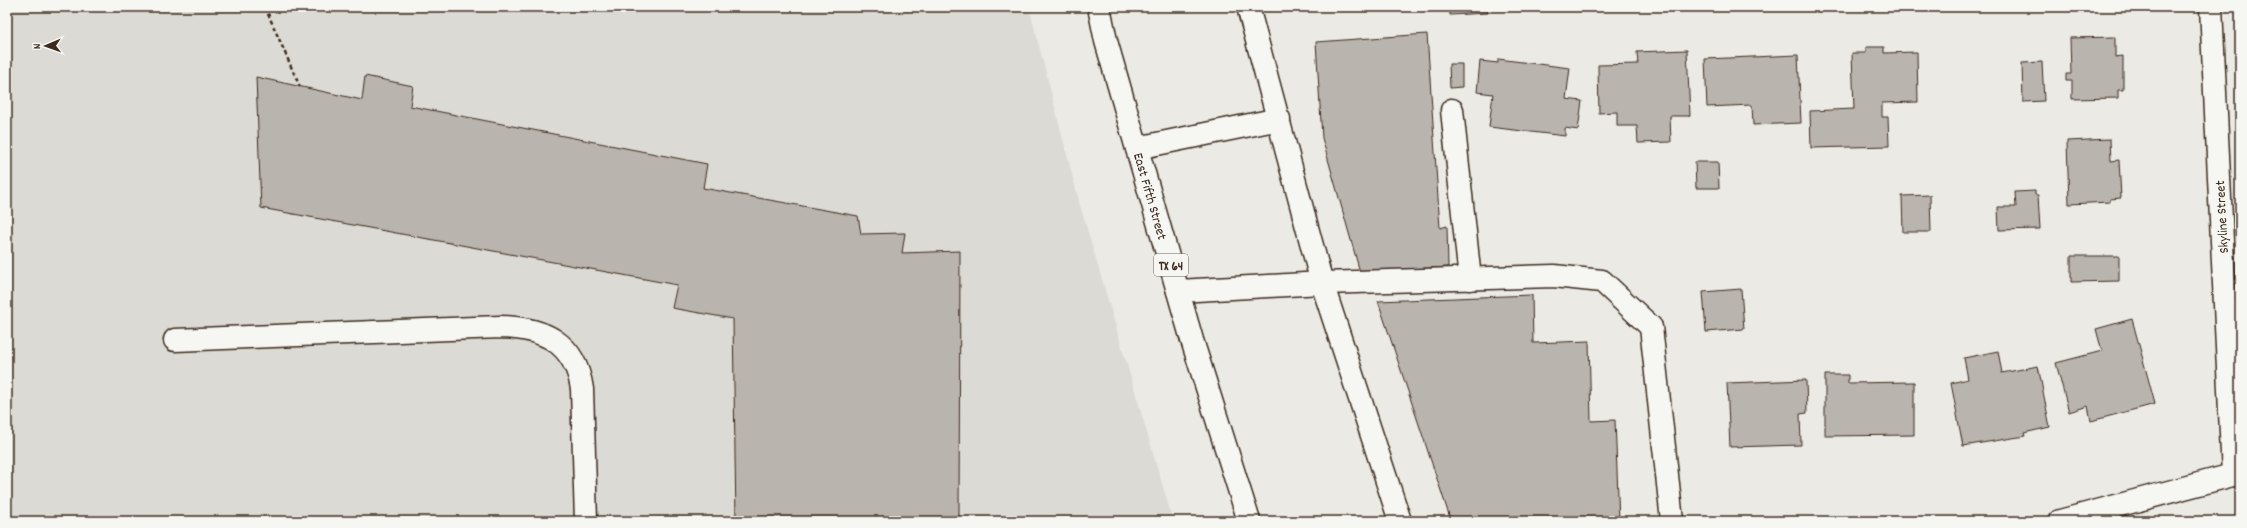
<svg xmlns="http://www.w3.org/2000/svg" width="2247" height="528" font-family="Dekko,sans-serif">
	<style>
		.built { fill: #dcdad4 }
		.building { fill: #bab4ae; stroke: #3b2a1e }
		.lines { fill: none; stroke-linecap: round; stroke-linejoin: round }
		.minor-casing { stroke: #3b2a1e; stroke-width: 25 }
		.major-casing { stroke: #3b2a1e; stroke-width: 25 }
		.path { stroke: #3b2a1e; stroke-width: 2.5; stroke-dasharray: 4 3; stroke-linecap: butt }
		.minor { stroke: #f6f6f2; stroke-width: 22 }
		.major { stroke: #f6f6f2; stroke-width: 22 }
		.labels { text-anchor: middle; stroke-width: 3; stroke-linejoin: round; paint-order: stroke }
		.shield { fill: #f6f6f2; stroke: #73675e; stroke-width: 1 }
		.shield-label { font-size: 13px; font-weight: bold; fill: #3b2a1e }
		.street-label { font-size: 14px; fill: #3b2a1e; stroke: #f6f6f2 }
	</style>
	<rect width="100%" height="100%" fill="#ebeae5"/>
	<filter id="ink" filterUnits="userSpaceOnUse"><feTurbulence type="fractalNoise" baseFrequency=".025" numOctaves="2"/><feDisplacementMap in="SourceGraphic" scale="8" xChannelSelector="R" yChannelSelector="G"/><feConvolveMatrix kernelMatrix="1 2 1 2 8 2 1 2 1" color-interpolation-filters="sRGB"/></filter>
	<g filter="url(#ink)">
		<!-- built -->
		<polygon class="built" points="7,7 1029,7 1080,205 1173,521 7,521"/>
		<!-- building -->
		<g class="building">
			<polygon points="1450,7 1487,7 1488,13 1450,15"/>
			<polygon points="1427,34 1440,228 1447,226 1448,267 1360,272 1322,138 1316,42"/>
			<polygon points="2115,37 2115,57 2123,56 2123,90 2118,90 2118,98 2072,99 2072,81 2066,81 2066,74 2071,74 2070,38"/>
			<polygon points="1866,47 1884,47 1884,53 1917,52 1918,102 1882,103 1882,117 1888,117 1889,146 1811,148 1810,111 1854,109 1852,53 1866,53"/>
			<polygon points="1687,50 1690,116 1670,116 1671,142 1638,143 1637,126 1617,126 1617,112 1599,113 1598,65 1638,64 1637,52"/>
			<polygon points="1798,55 1801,123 1753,125 1752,105 1707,107 1705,59"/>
			<polygon points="1498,59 1570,68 1566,99 1582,101 1578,130 1565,128 1565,136 1489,127 1493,94 1477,92 1480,61 1498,63"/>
			<polygon points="2042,62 2044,101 2023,102 2022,63"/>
			<polygon points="1449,64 1462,64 1462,87 1450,88"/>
			<polygon points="365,76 413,86 410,106 707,164 703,188 858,216 861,234 905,233 902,253 960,251 959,521 736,521 733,319 672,308 677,285 261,208 256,77 362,100"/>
			<polygon points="2110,139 2111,161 2119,160 2121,198 2110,199 2110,202 2069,204 2067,141"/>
			<polygon points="1695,162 1718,162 1719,188 1696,188"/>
			<polygon points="2035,191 2035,195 2038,195 2040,229 1999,230 1998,207 2016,207 2015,192"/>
			<polygon points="1930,195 1931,232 1903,232 1902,196"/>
			<polygon points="2071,256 2119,256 2119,281 2071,282"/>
			<polygon points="1741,289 1744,329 1706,332 1703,292"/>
			<polygon points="1532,295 1533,343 1589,341 1591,421 1615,420 1619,521 1588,521 1587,517 1451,521 1378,301"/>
			<polygon points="2132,319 2155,404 2091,421 2088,406 2069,412 2056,363 2102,351 2096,329"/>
			<polygon points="1998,351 2002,373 2038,366 2050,427 2024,433 2025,436 1963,446 1951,383 1968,379 1964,358"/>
			<polygon points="1825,375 1848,375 1848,383 1914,382 1914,435 1825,436"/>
			<polygon points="1806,380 1807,413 1800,414 1801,445 1730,447 1727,383"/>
		</g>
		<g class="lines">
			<!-- minor casing -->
			<g class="minor-casing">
				<g id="minor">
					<polyline points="1248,7 1322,283 1400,521"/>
					<polyline points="2211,7 2233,475"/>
					<polyline points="1452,110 1470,279"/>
					<polyline points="1137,148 1279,119"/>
					<polyline points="1178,291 1322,283 1554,276 1602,281 1651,327 1672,521"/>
					<path d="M175,340l325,-13c44,1 75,15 82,62l4,132"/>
					<polyline points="2060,521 2240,473"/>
				</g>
			</g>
			<!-- major casing -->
			<g class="major-casing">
				<polyline id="major" points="1099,7 1106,41 1192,340 1249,521"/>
			</g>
			<!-- path -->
			<polyline class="path" points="265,7 300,87"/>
			<!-- minor -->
			<use href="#minor" class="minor"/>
			<!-- major -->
			<use href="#major" class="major"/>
		</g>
	</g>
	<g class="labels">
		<!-- shield labels -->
		<rect class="shield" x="1154" y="254" width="34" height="22" rx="3"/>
		<g class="shield-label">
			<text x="1171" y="270">TX 64</text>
		</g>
		<!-- street labels -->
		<g class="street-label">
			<text transform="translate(1151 196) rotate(74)" y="5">East Fifth Street</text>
			<text transform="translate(2221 217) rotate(-93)" y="5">Skyline Street</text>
		</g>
	</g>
	<!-- margin -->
	<rect width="2247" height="528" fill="none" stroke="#f6f6f2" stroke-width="24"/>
	<rect x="12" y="12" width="2223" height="504" fill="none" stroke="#3b2a1e" stroke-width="1.5" filter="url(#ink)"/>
	<!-- north arrow -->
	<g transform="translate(46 46) rotate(268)" stroke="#f6f6f2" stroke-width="3" paint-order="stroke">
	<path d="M0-3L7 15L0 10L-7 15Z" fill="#3b2a1e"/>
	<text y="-6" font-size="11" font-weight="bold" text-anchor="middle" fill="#3b2a1e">N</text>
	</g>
</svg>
